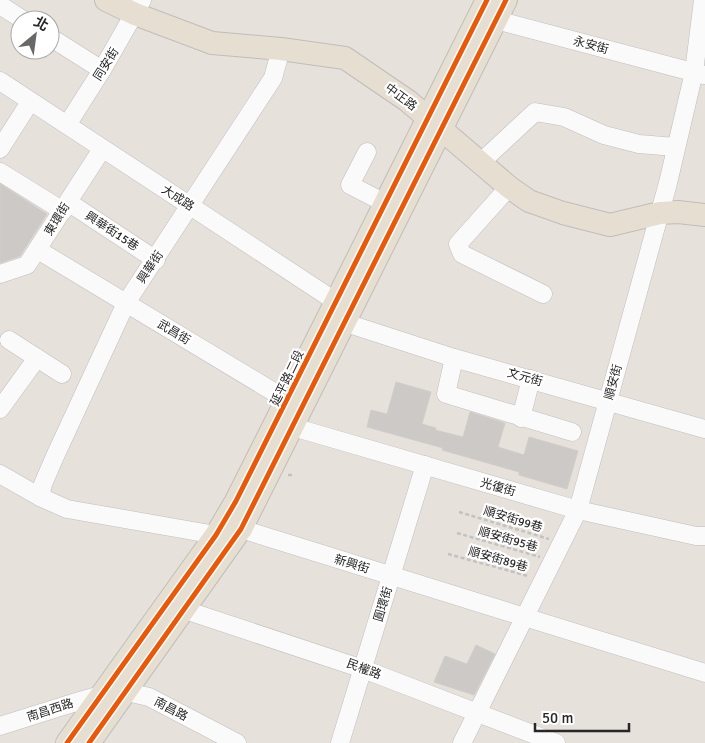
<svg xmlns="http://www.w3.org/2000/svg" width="705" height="743" font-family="Signika,'Noto Sans TC',sans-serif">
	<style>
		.building { fill: #cdc9c6; stroke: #d1cdc8 }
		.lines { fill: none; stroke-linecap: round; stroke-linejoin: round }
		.minor-casing { stroke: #c0bdbe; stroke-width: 19 }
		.major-casing { stroke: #bfbdbb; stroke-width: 24 }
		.path { stroke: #c2c2c1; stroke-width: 2.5; stroke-dasharray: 4 2.5; stroke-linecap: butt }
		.minor { stroke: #fbfafa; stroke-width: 18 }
		.major { stroke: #e6dfd1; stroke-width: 22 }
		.cycleway-casing { stroke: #fff; stroke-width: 8 }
		.cycleway { stroke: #e8590c; stroke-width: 5 }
		.labels { text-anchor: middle; stroke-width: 4.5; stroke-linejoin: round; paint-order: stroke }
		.street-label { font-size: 12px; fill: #272727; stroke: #fff }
	</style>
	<rect width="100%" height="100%" fill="#e7e1dc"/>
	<!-- building -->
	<g class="building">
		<polygon points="0,184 47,214 20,256 0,263"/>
		<polygon points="396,382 431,392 422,424 436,428 435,430 463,437 470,412 505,423 498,447 524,455 529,437 578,451 567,489 519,475 519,472 442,450 443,448 367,427 371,410 387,414"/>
		<polygon points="476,645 495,654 474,695 434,682 445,656 467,664"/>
	</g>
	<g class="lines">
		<!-- minor casing -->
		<g class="minor-casing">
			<g id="minor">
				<polyline points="0,5 23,20"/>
				<polyline points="489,11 496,20 704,75"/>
				<polyline points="50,37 102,70"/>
				<polyline points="0,81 335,301 346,323 454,358 705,429"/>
				<polyline points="67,125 102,70 142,0"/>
				<polyline points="0,149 30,102"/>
				<polyline points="367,152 350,185 385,203"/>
				<polyline points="480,163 535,112 564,117 604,135 639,144 675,147"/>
				<polyline points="0,172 63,211"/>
				<polyline points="509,187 458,244 462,254 543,294"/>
				<polyline points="68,202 156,260"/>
				<polyline points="38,250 287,400 293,427 578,510 696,536 705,536"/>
				<polyline points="0,274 27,265 102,149"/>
				<polyline points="9,340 62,374"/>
				<polyline points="454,358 446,394 572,432"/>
				<polyline points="0,409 37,358"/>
				<polyline points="521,418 531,379"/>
				<polyline points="0,474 40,497 67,509 216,535 241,529 705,673"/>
				<polyline points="40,497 43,484 56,454 126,303 273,78 281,49"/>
				<polyline points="176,603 185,610 363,669 556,743"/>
				<polyline points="0,726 73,703 101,695 127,692 149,697 237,743"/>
				<polyline points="340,743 425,465"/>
				<polyline points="462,743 578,510 668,183 694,72 703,0"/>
			</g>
		</g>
		<!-- major casing -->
		<g class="major-casing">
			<g id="major">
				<polyline points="106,0 135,14 212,43 281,49 345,58 408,101 509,187 529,201 563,213 610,225 660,213 678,212 705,215"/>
				<polyline points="67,743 216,535 236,501 487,0"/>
				<polyline points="89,743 241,529 506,0"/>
			</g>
		</g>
		<!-- path -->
		<g class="path">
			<polyline points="288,475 292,475"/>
			<polyline points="459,512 549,539"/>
			<polyline points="457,533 540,557"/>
			<polyline points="448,554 528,576"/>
		</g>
		<!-- minor -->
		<use href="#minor" class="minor"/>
		<!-- major -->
		<use href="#major" class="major"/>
		<!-- cycleway casing -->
		<g class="cycleway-casing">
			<g id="cycleway">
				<polyline points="67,743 216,535 236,501 487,0"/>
				<polyline points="89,743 241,529 506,0"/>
			</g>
		</g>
		<!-- cycleway -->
		<use href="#cycleway" class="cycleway"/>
	</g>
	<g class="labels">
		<!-- street labels -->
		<g class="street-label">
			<text transform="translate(591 45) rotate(15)" y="4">永安街</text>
			<text transform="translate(106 64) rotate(-58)" y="4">同安街</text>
			<text transform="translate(401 97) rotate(37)" y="4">中正路</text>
			<text transform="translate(178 198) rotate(33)" y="4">大成路</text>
			<text transform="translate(57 219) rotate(-58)" y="4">東環街</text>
			<text transform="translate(112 231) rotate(33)" y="4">興華街15巷</text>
			<text transform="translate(150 267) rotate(-56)" y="4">興華街</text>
			<text transform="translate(174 332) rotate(31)" y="4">武昌街</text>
			<text transform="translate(525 377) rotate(16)" y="4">文元街</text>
			<text transform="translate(287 378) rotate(-64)" y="4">延平路二段</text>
			<text transform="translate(613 382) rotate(-75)" y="4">順安街</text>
			<text transform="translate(498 487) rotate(16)" y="4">光復街</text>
			<text transform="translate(513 519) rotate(17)" y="4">順安街99巷</text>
			<text transform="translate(508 539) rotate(16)" y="4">順安街95巷</text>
			<text transform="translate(498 559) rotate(16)" y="4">順安街89巷</text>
			<text transform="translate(352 564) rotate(17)" y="4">新興街</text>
			<text transform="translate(383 604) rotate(-73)" y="4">圓環街</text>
			<text transform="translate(364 669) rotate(20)" y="4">民權路</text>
			<text transform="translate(171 709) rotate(28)" y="4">南昌路</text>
			<text transform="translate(50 710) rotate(-18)" y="4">南昌西路</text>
		</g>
	</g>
	<!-- north arrow -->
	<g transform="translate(35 35) rotate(29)"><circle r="24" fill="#ffffff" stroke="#a9a9a9"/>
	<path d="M0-4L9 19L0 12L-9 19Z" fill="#6a6866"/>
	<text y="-8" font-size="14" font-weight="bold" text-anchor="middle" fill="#272727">北</text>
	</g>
	<!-- scale -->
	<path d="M535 723v8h94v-8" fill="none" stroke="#272727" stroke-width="2.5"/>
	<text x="542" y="723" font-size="15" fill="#272727" stroke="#ffffff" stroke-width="4" paint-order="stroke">50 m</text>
</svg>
